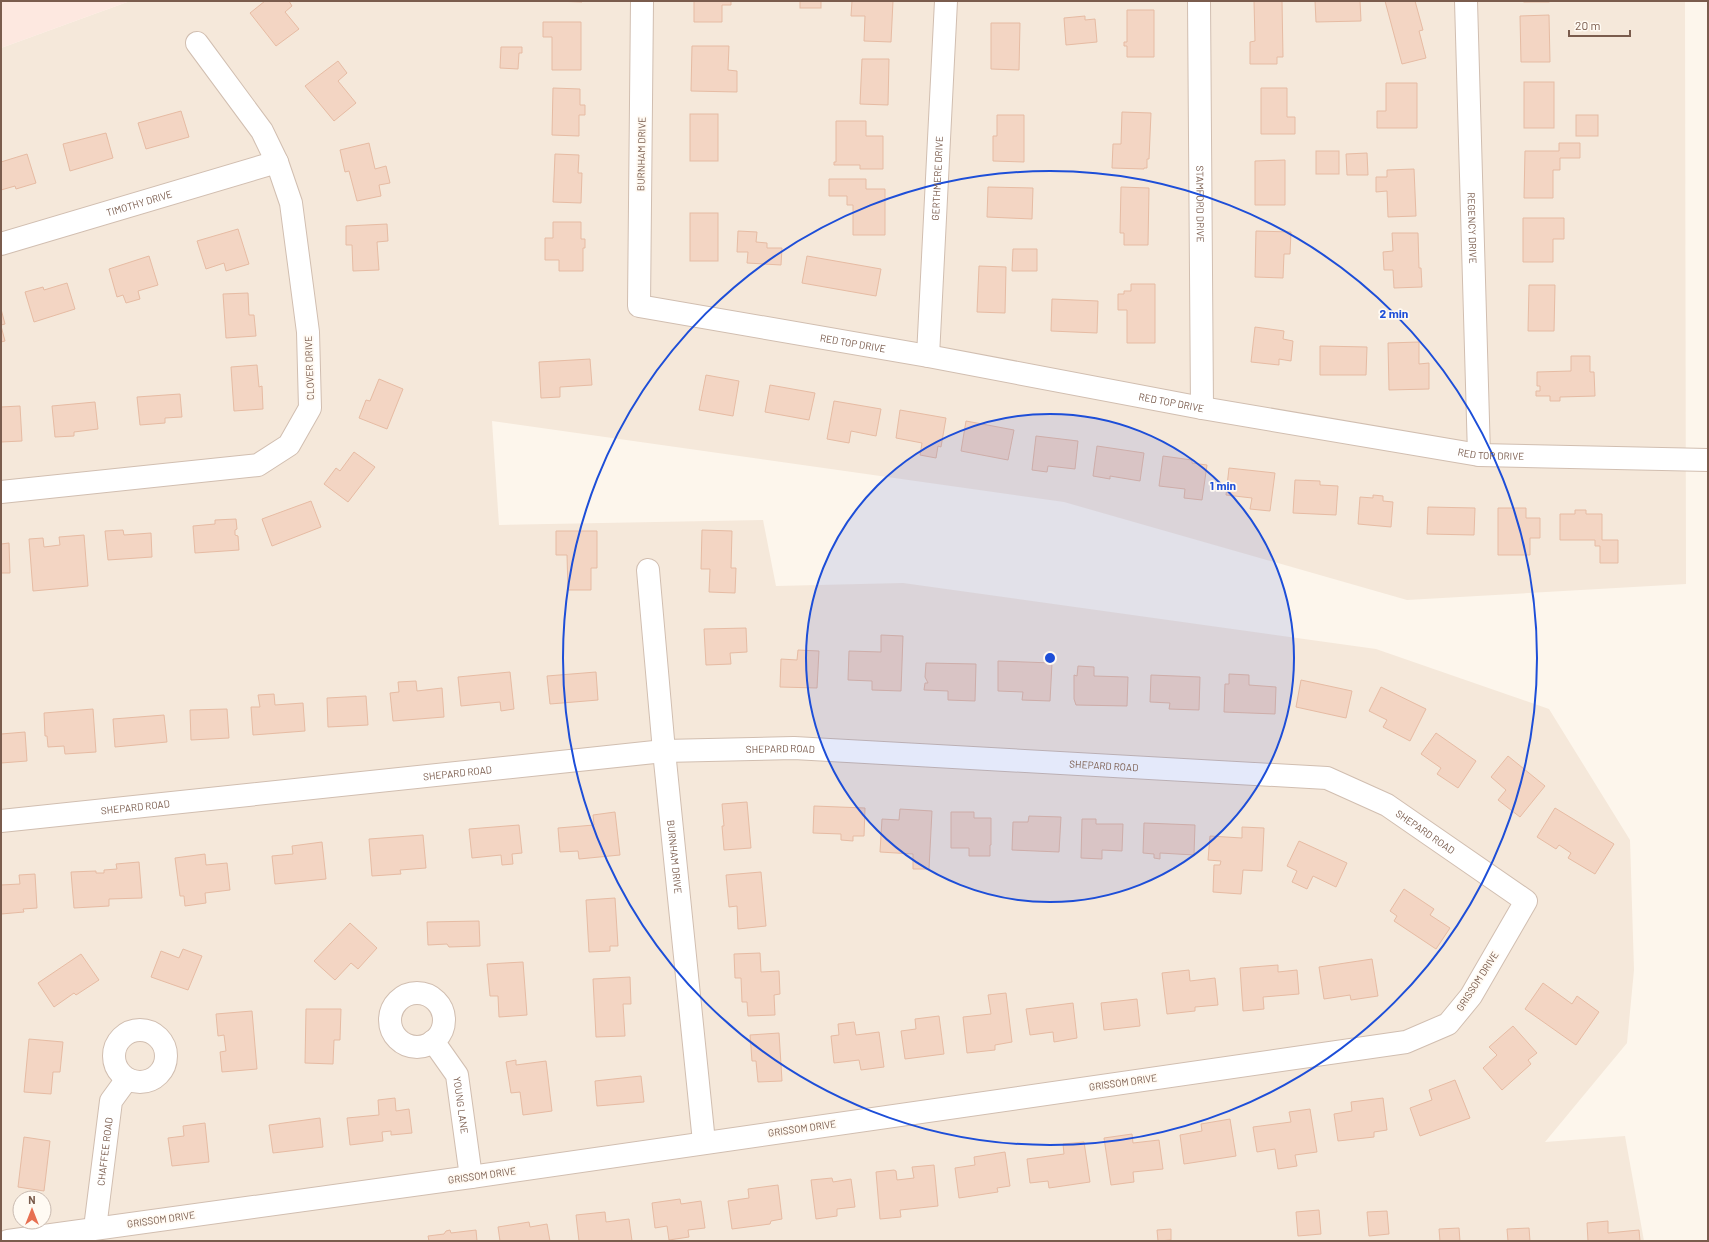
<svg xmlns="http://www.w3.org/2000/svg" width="1709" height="1242" font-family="Barlow,sans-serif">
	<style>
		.residential { fill: #f5e8da; fill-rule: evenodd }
		.commercial { fill: #fde8e0 }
		.building { fill: #f3d5c3; stroke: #e6bba3 }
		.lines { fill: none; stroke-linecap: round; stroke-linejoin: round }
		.minor-casing { stroke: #d1beb0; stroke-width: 24 }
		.minor { stroke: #fff; stroke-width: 22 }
		.ring { fill: none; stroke: #1d4ed8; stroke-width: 2 }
		.labels { text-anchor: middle; stroke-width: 3.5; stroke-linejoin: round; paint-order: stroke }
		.street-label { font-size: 10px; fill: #7a5c4d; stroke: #fffaf3 }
		.centre { fill: #1d4ed8; stroke: #fffaf3; stroke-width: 2 }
		.ring-label { font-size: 12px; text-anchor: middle; font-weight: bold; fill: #1d4ed8; stroke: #fffaf3; stroke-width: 3.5; stroke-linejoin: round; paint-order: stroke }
	</style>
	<rect width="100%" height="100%" fill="#fdf6ec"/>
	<!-- residential -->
	<path class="residential" d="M130,1h1555l1,583 -279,16 -343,-98 -572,-81 7,104 264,-5 13,66 127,-3 473,66 173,60 81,131 4,130 -7,73 -82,99 80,-6 19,105h-1643v-1193zM20,1198h24v24h-24z"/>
	<!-- commercial -->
	<polygon class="commercial" points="1,1 130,1 1,48"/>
	<!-- building -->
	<g class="building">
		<polygon points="265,1 289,1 292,6 285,12 299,29 276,46 250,13"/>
		<polygon points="554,1 582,1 582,2"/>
		<polygon points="694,1 731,1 731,5 722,5 722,22 694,22"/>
		<rect x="800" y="1" width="21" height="7"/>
		<polygon points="852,1 893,1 891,42 864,41 865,16 851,16"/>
		<polygon points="1254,1 1282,1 1283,57 1277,57 1277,64 1250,64 1250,42 1255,41"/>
		<polygon points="1315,1 1360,1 1361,21 1316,22"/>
		<polygon points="1385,1 1415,1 1423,30 1419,31 1426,58 1402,64"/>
		<rect x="1524" y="1" width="25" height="1"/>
		<polygon points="1127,10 1154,10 1154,57 1127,57 1127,46 1124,46 1124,42 1127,42"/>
		<polygon points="1549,15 1550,62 1521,62 1520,16"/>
		<polygon points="1085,16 1085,20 1095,19 1097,42 1066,45 1064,18"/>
		<polygon points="543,22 581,22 581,70 552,70 552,37 543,37"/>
		<polygon points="991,23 1020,23 1019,70 991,69"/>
		<polygon points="692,46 729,46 728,70 737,71 737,92 691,91"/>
		<polygon points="501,47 522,47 522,53 519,53 518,69 500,68"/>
		<polygon points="862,59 889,59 888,105 860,104"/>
		<polygon points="338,61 347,73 338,81 356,103 334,121 305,86"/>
		<rect x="1524" y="82" width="30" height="46"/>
		<polygon points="1386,83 1417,83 1417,128 1377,128 1377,111 1386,111"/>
		<polygon points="553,88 580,89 580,105 585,105 585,115 579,115 579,136 552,135"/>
		<polygon points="1261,88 1287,88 1287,117 1295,117 1295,134 1261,134"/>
		<polygon points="181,111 189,137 146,149 138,123"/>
		<polygon points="1122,112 1151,113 1149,159 1147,159 1147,168 1144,168 1144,169 1112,168 1113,144 1121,144"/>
		<rect x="690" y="114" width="28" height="47"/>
		<polygon points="997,115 1024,115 1024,162 993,161 993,136 997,136"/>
		<rect x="1576" y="115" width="22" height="21"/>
		<polygon points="836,121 866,121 866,136 883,136 883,169 860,169 860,165 834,165 834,162 836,162"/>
		<polygon points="106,133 113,158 70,171 63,144"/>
		<polygon points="369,143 375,169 386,166 390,183 379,185 381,196 357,201 349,171 345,172 340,150"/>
		<polygon points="1559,143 1580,143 1580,158 1560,158 1560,170 1553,170 1553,198 1524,198 1525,151 1559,151"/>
		<rect x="1316" y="151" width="23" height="23"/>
		<polygon points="1367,153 1368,175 1347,175 1346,154"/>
		<polygon points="27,154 36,183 16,189 15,186 1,190 1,162"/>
		<polygon points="555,154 579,155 578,173 582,173 581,203 553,202"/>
		<polygon points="1285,160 1285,205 1255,205 1255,161"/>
		<polygon points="1414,169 1416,216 1388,217 1387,191 1376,192 1376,177 1387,177 1387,170"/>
		<polygon points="829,179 866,179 866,189 885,189 885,235 853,235 853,205 847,205 847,196 829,196"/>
		<polygon points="988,187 1033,188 1032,219 987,217"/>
		<polygon points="1121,187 1149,188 1148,245 1124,245 1124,233 1120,233"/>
		<rect x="690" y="213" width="28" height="48"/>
		<polygon points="1523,218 1564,218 1564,239 1553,239 1553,262 1523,262"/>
		<polygon points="553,222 581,222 581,239 585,239 585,248 583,248 583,271 559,271 559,260 545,260 545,238 553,238"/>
		<polygon points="387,224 388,241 377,242 379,270 353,271 352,245 346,245 346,226"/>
		<polygon points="238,229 249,264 226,271 224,263 206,269 197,241"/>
		<polygon points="738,231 757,232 756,242 767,243 767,248 782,248 781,265 747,263 748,252 737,252"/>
		<polygon points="1256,231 1291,232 1290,254 1284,254 1283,278 1255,277"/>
		<polygon points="1392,233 1418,233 1419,268 1421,268 1422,287 1394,288 1393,270 1384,270 1383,252 1393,251"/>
		<polygon points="1013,249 1037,249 1037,271 1012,271"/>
		<polygon points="149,256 158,285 138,291 140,299 126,303 123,295 117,297 109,269"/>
		<polygon points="807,256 881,269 876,296 802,283"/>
		<polygon points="979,266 1006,267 1005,313 977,312"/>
		<polygon points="67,283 75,309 34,322 25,292 43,287 44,290"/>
		<polygon points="1131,284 1155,284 1155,343 1127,343 1127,310 1118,310 1118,294 1124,294 1124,291 1131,291"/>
		<polygon points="1529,285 1555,285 1554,331 1528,331"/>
		<polygon points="248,293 249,315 254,315 256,336 226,338 223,294"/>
		<polygon points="1052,299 1098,301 1097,333 1051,331"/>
		<polygon points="1,309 5,324 1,325"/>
		<polygon points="1,326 5,341 1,342"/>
		<polygon points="1255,327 1284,331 1283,339 1293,341 1291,361 1279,359 1279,365 1251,362"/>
		<polygon points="1419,342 1419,364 1429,363 1429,389 1389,390 1388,343"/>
		<polygon points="1320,346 1367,347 1366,375 1320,375"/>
		<polygon points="1571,356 1590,356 1590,372 1594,372 1595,396 1560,397 1560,401 1550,401 1550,396 1536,396 1536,391 1540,391 1540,386 1537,386 1537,372 1571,371"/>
		<polygon points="590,359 592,385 560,387 560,397 541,398 539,362"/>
		<polygon points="257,365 259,387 262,386 263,409 234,411 231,367"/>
		<polygon points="706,375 739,381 733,416 699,410"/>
		<polygon points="379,379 403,389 387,429 359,418 366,400 370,401"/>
		<polygon points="770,385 815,393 809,420 765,412"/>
		<polygon points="180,394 182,417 165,418 165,423 140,425 137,397"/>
		<polygon points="834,401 881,409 876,436 851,431 849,443 827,439"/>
		<polygon points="95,402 98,429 74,432 74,436 55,437 52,406"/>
		<polygon points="20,406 22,441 1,442 1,407"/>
		<polygon points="900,410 946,418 941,447 938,446 936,458 920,455 922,443 896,438"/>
		<polygon points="966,421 1014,430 1008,460 961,451"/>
		<polygon points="1036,436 1078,441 1075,469 1048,466 1047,472 1032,470"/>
		<polygon points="1097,446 1144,453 1140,481 1110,476 1110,479 1093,476"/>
		<polygon points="354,452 375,467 348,502 324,484 336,468 340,471"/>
		<polygon points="1163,456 1192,460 1192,463 1207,465 1202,500 1184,498 1185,489 1159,486"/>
		<polygon points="1229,468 1275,473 1270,511 1250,509 1252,498 1226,495"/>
		<polygon points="1295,480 1320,481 1320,485 1338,486 1336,515 1293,513"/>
		<polygon points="1373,495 1383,496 1383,501 1393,502 1391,527 1358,524 1360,497 1373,498"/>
		<polygon points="311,501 321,527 272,546 262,519"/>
		<polygon points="1428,507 1475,508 1474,535 1427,534"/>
		<polygon points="1498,508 1526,508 1526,518 1540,518 1540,538 1530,538 1530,555 1498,555"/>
		<polygon points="1575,510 1586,510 1586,514 1602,514 1602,540 1618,540 1618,563 1600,563 1600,546 1595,546 1595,540 1560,540 1560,514 1575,514"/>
		<polygon points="236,519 237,529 235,530 235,535 238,536 239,550 195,553 193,526 215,524 215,520"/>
		<polygon points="123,530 124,535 151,533 152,557 108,560 105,531"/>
		<polygon points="702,530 732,531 731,568 736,568 735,593 709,592 710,569 701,569"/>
		<polygon points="556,531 597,531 597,568 591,568 591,590 568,590 567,555 556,555"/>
		<polygon points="84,535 88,586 33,591 29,539 43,538 44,547 60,545 59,537"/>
		<polygon points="9,543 10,573 1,573 1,544"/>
		<polygon points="746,628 747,652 730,653 731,664 706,665 704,629"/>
		<polygon points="881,635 903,636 901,691 872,690 872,681 848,680 849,651 881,652"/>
		<polygon points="798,650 819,651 817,688 780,687 781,659 797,660"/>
		<polygon points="998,661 1052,663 1050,701 1022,700 1023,692 998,691"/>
		<polygon points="926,663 976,664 975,701 948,700 948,691 924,690 925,683 928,683 925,677"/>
		<polygon points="1078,666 1094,667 1094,676 1128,677 1127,706 1076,705 1074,699 1074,675 1077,676"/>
		<polygon points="510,672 514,709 501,711 500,702 461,706 458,677"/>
		<polygon points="596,672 598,700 550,704 547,676"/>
		<polygon points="1229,674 1249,675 1249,685 1276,687 1275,714 1224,712 1225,684 1229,684"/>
		<polygon points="1151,675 1200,677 1199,710 1169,709 1170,703 1150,702"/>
		<polygon points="1301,680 1352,691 1346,718 1296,707"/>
		<polygon points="416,681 417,691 442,688 444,717 393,721 390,693 399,692 398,682"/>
		<polygon points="1381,687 1426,709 1410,741 1383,727 1387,720 1369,711"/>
		<polygon points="274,694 275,705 303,703 305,731 253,735 251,707 260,707 258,695"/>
		<polygon points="366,696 368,725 328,727 327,698"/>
		<polygon points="93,709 96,752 65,754 64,746 48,747 47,736 45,736 44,713"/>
		<polygon points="227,709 229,738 191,740 190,710"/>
		<polygon points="164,715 167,742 115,747 113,719"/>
		<polygon points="25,732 27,761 1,763 1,734"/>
		<polygon points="1436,733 1476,761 1458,788 1437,774 1441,768 1421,754"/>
		<polygon points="1508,756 1545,786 1520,817 1498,800 1506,790 1491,777"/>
		<polygon points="747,802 751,848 724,850 722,826 724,826 722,804"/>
		<polygon points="814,806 865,808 864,836 853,836 853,841 841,840 841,834 813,833"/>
		<polygon points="1555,808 1614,844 1595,874 1568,858 1571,853 1559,845 1556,849 1537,837"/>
		<polygon points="900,809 932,811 929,869 913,869 913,854 880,852 882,819 899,820"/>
		<polygon points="615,812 620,855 579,859 578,851 560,852 558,828 594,825 593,815"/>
		<polygon points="951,812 974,812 974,818 991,818 991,845 990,845 990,856 969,856 969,848 951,848"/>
		<polygon points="1029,816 1061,817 1059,852 1012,850 1013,822 1028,822"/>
		<polygon points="1082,819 1096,819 1096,824 1123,824 1122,851 1102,850 1102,859 1081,858"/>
		<polygon points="1144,823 1195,825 1194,855 1160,853 1160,859 1154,858 1154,854 1143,853"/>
		<polygon points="519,825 522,853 512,854 513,864 502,865 501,855 472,858 469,829"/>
		<polygon points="1242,827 1264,828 1262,871 1243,870 1241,894 1213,892 1214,865 1220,865 1221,861 1208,860 1210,836 1242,838"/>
		<polygon points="423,835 426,868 400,870 401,874 372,876 369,839"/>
		<polygon points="1299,841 1347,863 1336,887 1313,876 1307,889 1292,882 1297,871 1287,866"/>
		<polygon points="322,842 326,879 275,884 272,856 293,854 292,846"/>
		<polygon points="205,854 206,865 227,863 230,890 205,893 206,903 185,906 184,896 180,896 175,858"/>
		<polygon points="139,862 142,898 109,899 109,906 74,908 71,872 96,871 96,873 104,873 104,870 117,869 116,864"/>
		<polygon points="761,872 766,926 738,929 737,906 729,907 726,875"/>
		<polygon points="35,874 37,908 23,909 24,912 1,914 1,885 20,884 19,875"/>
		<polygon points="1404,889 1434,909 1430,915 1450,928 1436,949 1394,921 1397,916 1390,911"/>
		<polygon points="615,898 618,946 610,946 610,951 589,952 586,900"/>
		<polygon points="479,921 480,946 449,947 447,944 428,945 427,922"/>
		<polygon points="350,923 377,948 358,969 351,963 335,980 314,961"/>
		<polygon points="183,949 202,956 188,990 151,977 161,951 179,958"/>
		<polygon points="760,953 761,972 779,971 780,994 774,995 775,1015 748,1016 747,1002 742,1002 741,978 735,978 734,954"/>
		<polygon points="81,954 99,980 76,995 74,993 54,1007 38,983"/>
		<polygon points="1372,959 1378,996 1351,1000 1350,995 1324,999 1319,967"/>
		<polygon points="523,962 527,1015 499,1017 498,996 490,996 487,964"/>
		<polygon points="1278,965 1278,972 1297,970 1299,994 1263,997 1264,1009 1243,1011 1240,968"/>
		<polygon points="1189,970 1190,981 1215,978 1218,1005 1195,1007 1195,1011 1167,1014 1162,973"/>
		<polygon points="630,977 631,1004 623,1004 625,1036 596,1037 593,979"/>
		<polygon points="1543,983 1572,1004 1577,996 1599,1012 1576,1045 1525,1009"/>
		<polygon points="1006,993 1012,1042 995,1045 995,1050 967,1053 963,1017 991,1014 988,995"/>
		<polygon points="1137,999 1140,1026 1104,1030 1101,1003"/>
		<polygon points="1073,1003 1077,1038 1054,1042 1053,1032 1030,1035 1026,1009"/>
		<polygon points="306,1009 341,1009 340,1040 334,1040 333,1064 305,1063"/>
		<polygon points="252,1011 257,1069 222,1072 220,1052 226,1051 224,1035 218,1036 216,1014"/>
		<polygon points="939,1016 944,1054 905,1059 901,1031 916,1029 915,1019"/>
		<polygon points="854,1022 856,1035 879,1032 884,1067 861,1070 859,1060 834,1063 831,1036 839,1035 838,1024"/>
		<polygon points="1513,1026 1537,1053 1528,1060 1531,1064 1502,1090 1483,1068 1497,1055 1489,1047"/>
		<polygon points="779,1033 782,1081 758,1082 756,1061 752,1061 750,1035"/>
		<polygon points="29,1039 63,1042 60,1072 53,1072 51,1094 24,1092"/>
		<polygon points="516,1060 516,1065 546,1061 552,1111 523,1115 520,1092 511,1093 506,1062"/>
		<polygon points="641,1076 644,1102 597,1106 595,1081"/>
		<polygon points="1455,1080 1470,1118 1420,1136 1410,1108 1432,1100 1429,1090"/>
		<polygon points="395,1098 396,1111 409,1109 412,1133 391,1135 391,1131 382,1132 383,1141 350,1145 347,1118 379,1115 378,1100"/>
		<polygon points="1383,1098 1387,1130 1374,1132 1374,1137 1338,1141 1334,1114 1352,1111 1351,1102"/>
		<polygon points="1310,1109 1317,1152 1295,1155 1297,1166 1278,1169 1275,1149 1257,1152 1253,1127 1291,1122 1289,1112"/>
		<polygon points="320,1118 323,1147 273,1153 269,1125"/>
		<polygon points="1230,1119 1236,1156 1184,1164 1180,1135 1202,1131 1201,1124"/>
		<polygon points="205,1123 209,1162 172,1166 168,1138 184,1136 183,1126"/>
		<polygon points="1132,1134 1133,1143 1159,1140 1163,1169 1133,1172 1134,1182 1111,1185 1104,1138"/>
		<polygon points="24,1137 50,1141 44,1191 18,1187"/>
		<polygon points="1084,1142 1090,1182 1049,1188 1048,1181 1030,1183 1027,1159 1064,1154 1063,1144"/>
		<polygon points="1005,1152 1010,1186 997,1188 998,1192 959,1198 955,1168 975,1165 974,1157"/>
		<polygon points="934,1165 938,1206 900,1210 901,1217 880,1219 876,1172 894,1170 896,1171 897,1180 914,1178 912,1167"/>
		<polygon points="832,1178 833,1182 851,1179 855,1207 837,1209 837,1216 816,1219 811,1180"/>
		<polygon points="778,1185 782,1219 771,1221 770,1224 732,1229 728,1201 749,1198 748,1189"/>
		<polygon points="680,1199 681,1204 701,1201 705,1228 688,1230 689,1237 669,1240 667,1226 655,1228 652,1203"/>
		<polygon points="1319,1210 1321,1234 1298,1236 1296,1212"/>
		<polygon points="1387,1211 1389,1234 1369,1236 1367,1212"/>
		<polygon points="605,1212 606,1222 629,1219 632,1241 579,1241 576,1215"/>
		<polygon points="1608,1221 1608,1233 1639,1230 1640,1241 1588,1241 1587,1223"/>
		<polygon points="529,1222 530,1227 547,1224 550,1241 500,1241 498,1227"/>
		<polygon points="1459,1228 1460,1241 1440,1241 1439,1229"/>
		<polygon points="1529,1228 1530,1241 1508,1241 1507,1229"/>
		<polygon points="1171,1229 1171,1240 1158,1241 1157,1230"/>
		<polygon points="450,1230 451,1233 476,1230 477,1241 429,1241 428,1236 444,1234 446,1231"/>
	</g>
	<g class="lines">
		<!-- minor casing -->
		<g class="minor-casing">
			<g id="minor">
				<path id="s1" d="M642,1l-3,305 289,50 274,52 277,47 229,5"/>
				<path id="s2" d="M1199,1l3,407"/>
				<path id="s3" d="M1466,1l13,454"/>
				<path id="s4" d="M1,244l276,-82"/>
				<path id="s5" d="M928,356l18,-355"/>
				<polyline points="1,492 258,465 289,445 310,408 308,332 291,203 277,162 262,131 197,43"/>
				<path id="s6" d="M648,570l16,181 40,391"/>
				<path id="s7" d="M1,821l663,-70 130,-3 533,30 60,27 139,96 -55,95 -23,28 -42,18 -935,135 -463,64"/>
				<circle cx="417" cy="1020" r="27"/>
				<circle cx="140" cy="1056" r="26"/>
				<path id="s8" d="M433,1041l24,34 14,102"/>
				<path id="s9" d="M95,1228l16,-127 16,-22"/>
			</g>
		</g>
		<!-- minor -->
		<use href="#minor" class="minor"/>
	</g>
	<!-- distance rings -->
	<circle cx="1050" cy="658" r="244" fill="#1d4ed8" fill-opacity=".12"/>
	<g class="ring">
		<circle cx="1050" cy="658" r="244"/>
		<circle cx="1050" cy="658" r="487"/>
	</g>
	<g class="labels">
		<!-- street labels -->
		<g class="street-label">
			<text transform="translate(641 154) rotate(-89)" y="4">BURNHAM DRIVE</text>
			<text dy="4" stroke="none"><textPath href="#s5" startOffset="178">GERTHMERE DRIVE</textPath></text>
			<text dy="4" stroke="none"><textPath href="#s4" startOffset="144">TIMOTHY DRIVE</textPath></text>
			<text dy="4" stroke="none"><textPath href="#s2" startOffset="203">STAMFORD DRIVE</textPath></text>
			<text dy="4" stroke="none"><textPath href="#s3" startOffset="227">REGENCY DRIVE</textPath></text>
			<text dy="4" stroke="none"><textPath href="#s1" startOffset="522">RED TOP DRIVE</textPath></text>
			<text transform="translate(309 368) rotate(-92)" y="4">CLOVER DRIVE</text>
			<text dy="4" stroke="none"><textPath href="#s1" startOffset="846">RED TOP DRIVE</textPath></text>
			<text dy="4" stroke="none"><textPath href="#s1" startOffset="1170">RED TOP DRIVE</textPath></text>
			<text dy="4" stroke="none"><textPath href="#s7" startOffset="783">SHEPARD ROAD</textPath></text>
			<text dy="4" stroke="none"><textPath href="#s7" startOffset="1107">SHEPARD ROAD</textPath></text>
			<text dy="4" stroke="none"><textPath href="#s7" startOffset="459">SHEPARD ROAD</textPath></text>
			<text dy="4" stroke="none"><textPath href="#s7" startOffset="135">SHEPARD ROAD</textPath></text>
			<text dy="4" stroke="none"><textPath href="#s7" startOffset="1443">SHEPARD ROAD</textPath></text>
			<text dy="4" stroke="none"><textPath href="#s6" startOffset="288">BURNHAM DRIVE</textPath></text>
			<text transform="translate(1477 981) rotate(-57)" y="4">GRISSOM DRIVE</text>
			<text transform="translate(1123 1082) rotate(-8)" y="4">GRISSOM DRIVE</text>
			<text dy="4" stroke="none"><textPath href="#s8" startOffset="72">YOUNG LANE</textPath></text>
			<text transform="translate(802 1128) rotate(-8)" y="4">GRISSOM DRIVE</text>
			<text dy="4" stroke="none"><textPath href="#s9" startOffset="77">CHAFFEE ROAD</textPath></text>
			<text transform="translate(482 1175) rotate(-8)" y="4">GRISSOM DRIVE</text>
			<text transform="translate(161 1219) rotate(-8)" y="4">GRISSOM DRIVE</text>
		</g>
	</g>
	<circle cx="1050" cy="658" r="6" class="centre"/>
	<g class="ring-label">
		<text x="1394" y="318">2 min</text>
		<text x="1223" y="490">1 min</text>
	</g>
	<!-- border -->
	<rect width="1709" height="1242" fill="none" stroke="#7a5c4d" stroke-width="4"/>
	<!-- north arrow -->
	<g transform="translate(32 1210)"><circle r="19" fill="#fffaf3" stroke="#cabbb1"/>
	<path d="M0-3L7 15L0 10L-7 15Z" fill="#e76f51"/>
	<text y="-6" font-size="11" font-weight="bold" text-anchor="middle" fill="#7a5c4d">N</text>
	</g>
	<!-- scale -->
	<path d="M1569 30v6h61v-6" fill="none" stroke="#7a5c4d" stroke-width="2"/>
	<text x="1575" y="30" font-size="12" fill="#7a5c4d" stroke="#fffaf3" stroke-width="3" paint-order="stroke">20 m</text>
</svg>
